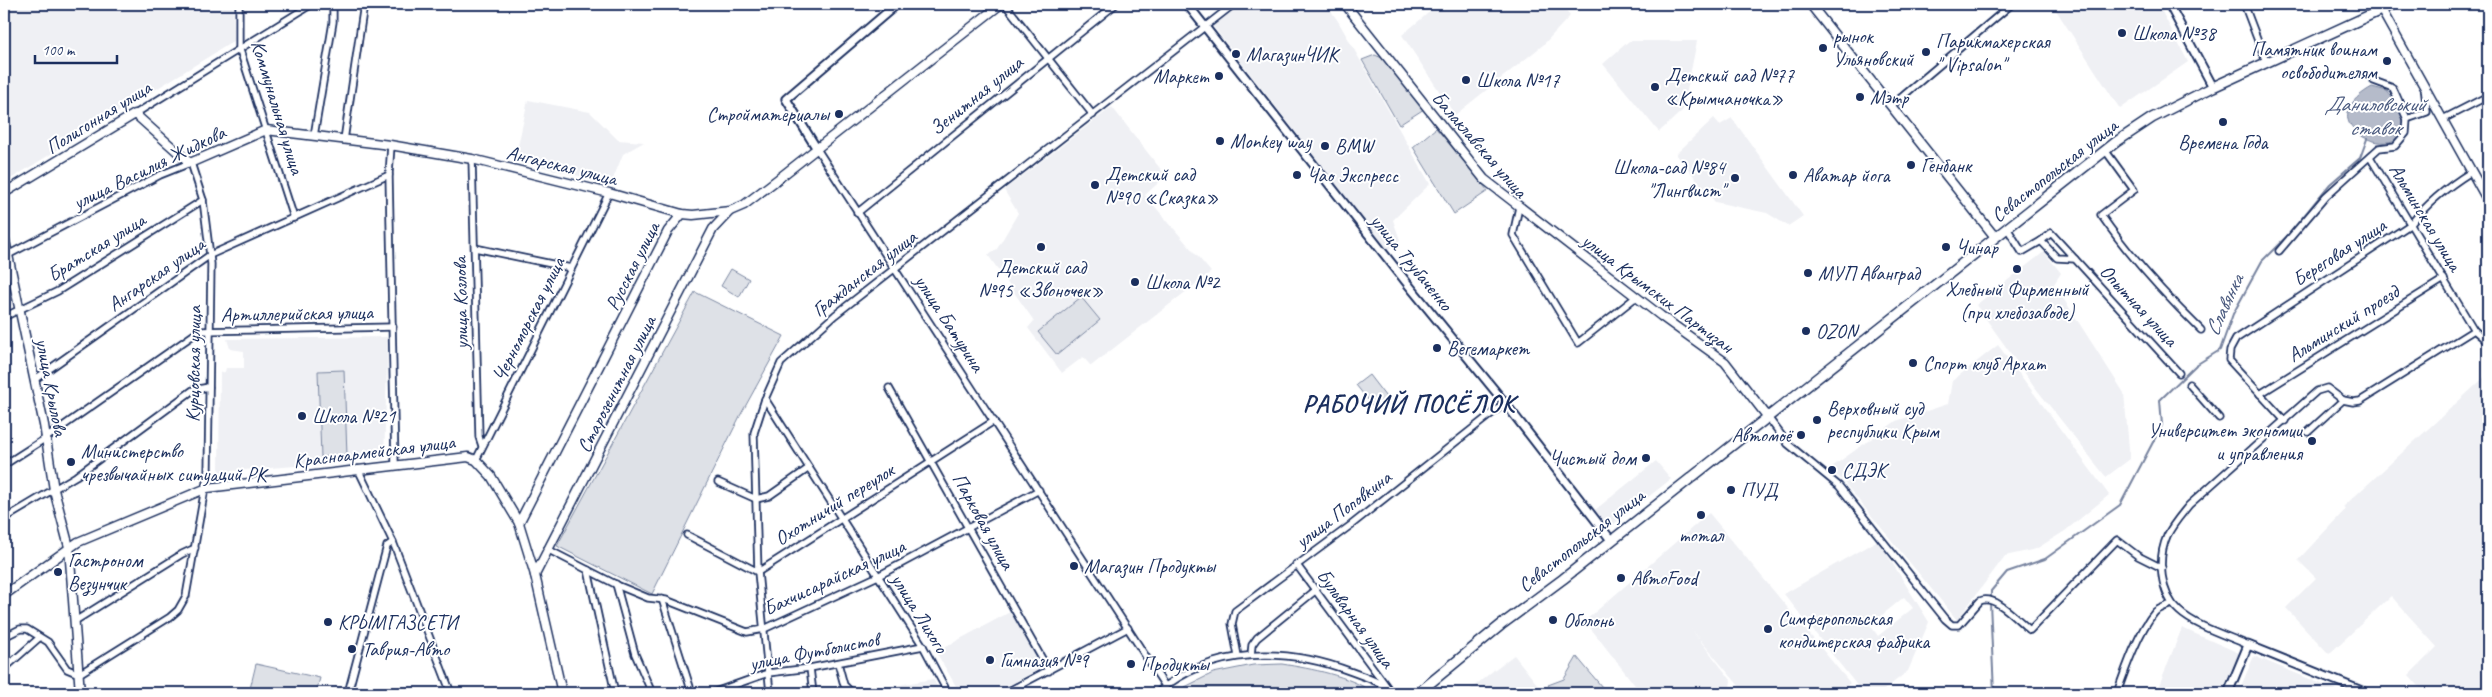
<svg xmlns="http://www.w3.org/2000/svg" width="2492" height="697" font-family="Caveat,sans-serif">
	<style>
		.built { fill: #eff0f4; fill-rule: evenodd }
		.green { fill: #dee1e7; stroke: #7c88a2 }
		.water { fill: #b5bbca; stroke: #77839f }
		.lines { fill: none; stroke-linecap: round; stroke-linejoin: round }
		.stream { stroke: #77839f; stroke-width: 2 }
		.minor-casing { stroke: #1b2f5e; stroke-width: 9 }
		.tertiary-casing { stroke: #1b2f5e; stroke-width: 11 }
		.secondary-casing { stroke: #1b2f5e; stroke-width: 11 }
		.primary-casing { stroke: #1b2f5e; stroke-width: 12 }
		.minor { stroke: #fff; stroke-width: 5.5 }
		.tertiary { stroke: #fff; stroke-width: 7 }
		.secondary { stroke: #fff; stroke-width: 8 }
		.primary { stroke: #fff; stroke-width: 9 }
		.poi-dot { fill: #1b2f5e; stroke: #fff; stroke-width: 2 }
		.labels { text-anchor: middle; stroke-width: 4; stroke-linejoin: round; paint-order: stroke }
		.poi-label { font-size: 20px; fill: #1b2f5e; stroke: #fff; text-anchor: start }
		.street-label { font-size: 20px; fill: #1b2f5e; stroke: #fff }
		.water-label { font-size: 21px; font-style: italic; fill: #49597e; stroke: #fff }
		.district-label { font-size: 25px; font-weight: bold; letter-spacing: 1px; fill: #1b2f5e; stroke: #fff }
	</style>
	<rect width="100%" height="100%" fill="#fff"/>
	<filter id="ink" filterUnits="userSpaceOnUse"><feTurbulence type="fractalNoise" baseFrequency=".02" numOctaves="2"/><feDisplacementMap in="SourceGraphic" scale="10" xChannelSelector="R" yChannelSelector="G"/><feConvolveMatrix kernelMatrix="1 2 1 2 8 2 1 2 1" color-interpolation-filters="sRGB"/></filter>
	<g filter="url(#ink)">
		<!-- built -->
		<g class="built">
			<polygon points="4,4 233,4 234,41 4,183"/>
			<polygon points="1242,4 1326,4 1338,21 1430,184 1393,220 1400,240 1388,250 1213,26"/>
			<polygon points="1439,4 1560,4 1570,16 1543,45 1455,115 1402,35"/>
			<polygon points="2052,4 2158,4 2188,62 2120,109"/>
			<polygon points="1629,41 1697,41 1683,110 1659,132 1603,64"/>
			<polygon points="528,100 590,112 618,140 644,142 623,154 611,184 515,160"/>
			<polygon points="1112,107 1166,176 1145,195 1211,272 1091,366 1083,357 1062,373 1028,328 1034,321 988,255 997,249 1018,213 1004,190"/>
			<polygon points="1714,118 1720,125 1732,118 1803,216 1788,226 1767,213 1715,202 1676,154"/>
			<polygon points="2044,252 2061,273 2054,284 2124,393 2130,459 2106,477 2034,386 1976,305"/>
			<polygon points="388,337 384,459 219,472 220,373 225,372 226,368 244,368 244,351 230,349 227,339"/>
			<polygon points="1998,345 2109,495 2065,531 2036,549 2005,556 1957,620 1842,480 1829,469 1896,421 1948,404 1952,381"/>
			<polygon points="2488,374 2488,693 2425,693 2409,675 2437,647 2391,596 2329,654 2286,608 2316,578 2298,560 2345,510 2343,507"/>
			<polygon points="1656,461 1671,479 1609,528 1595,510"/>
			<polygon points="1709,513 1850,683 1837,693 1745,693 1691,629 1731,680 1730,688 1722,693 1641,693 1585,621"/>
			<path d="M1878,540l51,82 -21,49 -28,22h-17l-79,-99zM1904,597l9,11 -35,28 -8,-11z"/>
			<polygon points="1010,612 1043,667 993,693 960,693 936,652"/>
			<polygon points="2182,628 2239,653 2221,693 2156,693"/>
			<polygon points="1514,655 1544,693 1466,693 1494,670"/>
			<polygon points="2254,656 2343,693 2238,693"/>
			<polygon points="933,679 941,693 858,692 916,682"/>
		</g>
		<!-- green -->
		<g class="green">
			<polygon points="1375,55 1382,58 1424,109 1399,125 1362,60"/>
			<polygon points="1436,128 1488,191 1454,214 1413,147"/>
			<polygon points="731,269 749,279 739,297 721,286"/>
			<polygon points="695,292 784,336 740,416 652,594 557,546"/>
			<polygon points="1081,297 1100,320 1057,355 1038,332"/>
			<polygon points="344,370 347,456 321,457 318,371"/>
			<polygon points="1369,375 1389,401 1377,411 1356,385"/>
			<polygon points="1577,657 1607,693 1554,693 1548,685 1564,679"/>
			<polygon points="256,664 320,678 316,693 249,693"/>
			<path d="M1282,664c30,5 66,11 92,29h-201l40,-20 40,-8z"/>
		</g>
		<!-- water -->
		<path class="water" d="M2372,87l15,4c6,8 16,20 17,31 4,46 -103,5 -32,-35z"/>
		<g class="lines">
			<!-- stream -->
			<g class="stream">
				<polyline points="1991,598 1991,591 2007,572 2045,559 2120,505 2162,425 2160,400 2196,365 2220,350 2233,314 2262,261 2289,234 2330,184 2360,158 2367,139"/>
				<polyline points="1990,602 1994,693"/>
			</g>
			<!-- minor casing -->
			<g class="minor-casing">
				<g id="minor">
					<polyline points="239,4 239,47 294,218"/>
					<polyline points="1005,4 1093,115"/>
					<polyline points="2244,4 2266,62"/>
					<polyline points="2371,4 2374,12"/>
					<polyline points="2374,81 2393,88 2407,119 2427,112 2424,85"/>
					<polyline points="1891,106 2012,4"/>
					<polyline points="135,114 312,4"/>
					<polyline points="2443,119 2488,96"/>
					<polyline points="314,136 333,22 333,4"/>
					<polyline points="344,140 364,4"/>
					<polyline points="391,145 389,175 395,464"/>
					<polyline points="817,149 1165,686"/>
					<path d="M2105,150l29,40 -33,25c29,42 63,79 100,115"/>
					<polyline points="2370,157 2474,330 2488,342"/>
					<polyline points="472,159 479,437 482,446"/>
					<polyline points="1519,207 1513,235 1578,343 1636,297"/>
					<polyline points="857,213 1116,4"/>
					<polyline points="2007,228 2022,252 2041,241 2057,258 2075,259 2179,373"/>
					<polyline points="2041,241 2051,233 2075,259"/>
					<polyline points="475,248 571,268"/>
					<polyline points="2279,251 2326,196 2379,148 2395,146 2406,133 2407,119"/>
					<polyline points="4,257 160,175 190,163 192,166 203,200 211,264 208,471 186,596 178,610 170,617 79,674 67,669 48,642 27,629 20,629 4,637"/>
					<polyline points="4,317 58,291 203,200"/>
					<polyline points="34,380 210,255 389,175"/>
					<polyline points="2189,384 2219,418"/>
					<polyline points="889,388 1049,671"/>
					<polyline points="2260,394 2444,279"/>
					<polyline points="765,399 923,646 948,693"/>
					<polyline points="2343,400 2353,402 2360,401 2474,330"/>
					<path d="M1767,416l21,28 51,42 106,133 7,6h7l21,-24c16,-7 38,20 50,29l87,-90 21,16 24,12"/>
					<path d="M2285,421l-56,-61 1,-10 6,-11 175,-115c17,-22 36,-37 60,-52"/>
					<polyline points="476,460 609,193"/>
					<polyline points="4,465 46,438 199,331 393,327"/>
					<polyline points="358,469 393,542 451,693"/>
					<polyline points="718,482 756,499 769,496 809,468"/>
					<polyline points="4,519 76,476 193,390 209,387"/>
					<polyline points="687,535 758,572 994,421"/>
					<polyline points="547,549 619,586 648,598 666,600 747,632 764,629 878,576 1039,490"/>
					<polyline points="1296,564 1387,687"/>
					<polyline points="588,570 615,693"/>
					<polyline points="616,584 635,654 652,693"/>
					<polyline points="662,599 692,693"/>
					<polyline points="75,621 182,554 195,548"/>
					<path d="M2248,645c-20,-9 -53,-19 -69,-34 -19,-17 -22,-52 -12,-75 5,-11 14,-21 22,-31l128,-114 10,-3 16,12 -35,32"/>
					<polyline points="1251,655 1252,645 1257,638 1316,590"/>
					<polyline points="1238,656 1232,624 1235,611 1351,525 1505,403"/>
					<polyline points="838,663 844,685 852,693"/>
					<polyline points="810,668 813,693"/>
					<polyline points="4,669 39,638"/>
					<polyline points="1021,685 1026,693"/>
					<polyline points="348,693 387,546 393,542"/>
					<polyline points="712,693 768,673 810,668 923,646"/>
					<polyline points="770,693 758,572 754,433 765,399 781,363 835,315 1234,4"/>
					<polyline points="1005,693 1128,628"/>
					<path d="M1157,693c55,-47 130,-46 195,-21 13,5 31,10 40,21"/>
					<path d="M2117,693c8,-23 22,-63 38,-81 4,-4 12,-6 17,-8"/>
				</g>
			</g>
			<!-- tertiary casing -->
			<g class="tertiary-casing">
				<g id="tertiary">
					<polyline points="1187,4 1407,283 1505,403 1611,540"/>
					<polyline points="2169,4 2213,87"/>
					<polyline points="817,149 786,99 897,4"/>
					<polyline points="2228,693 2248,645 2367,693"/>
				</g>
			</g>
			<!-- secondary casing -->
			<g class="secondary-casing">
				<g id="secondary">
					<polyline points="1345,4 1484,179 1661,316 1725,362 1767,416"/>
					<polyline points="1810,4 1995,237"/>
					<polyline points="2381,9 2488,201"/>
					<polyline points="4,193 135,114 190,163 266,130 390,145 472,159 609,193 682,214 693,215 730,211 744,205 778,179 1001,4"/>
					<polyline points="4,236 44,425 54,490 69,547 80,693"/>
					<polyline points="519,523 668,231 682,214"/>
					<polyline points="535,575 713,229 729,212"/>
					<polyline points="4,595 78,542 207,488 468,457 476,460 491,476 519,523 535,575 562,693"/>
				</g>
			</g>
			<!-- primary casing -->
			<g class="primary-casing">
				<polyline id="primary" points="1418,693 1501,625 1563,579 2116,142 2152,118 2213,87 2394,4"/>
			</g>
			<!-- minor -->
			<use href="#minor" class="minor"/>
			<!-- tertiary -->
			<use href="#tertiary" class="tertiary"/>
			<!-- secondary -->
			<use href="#secondary" class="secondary"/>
			<!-- primary -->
			<use href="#primary" class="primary"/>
		</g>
	</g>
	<!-- markers -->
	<g class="poi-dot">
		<circle cx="2122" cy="33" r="5"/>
		<circle cx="1823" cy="48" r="5"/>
		<circle cx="1926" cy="52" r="5"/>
		<circle cx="1236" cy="54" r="5"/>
		<circle cx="2387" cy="61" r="5"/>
		<circle cx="1219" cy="76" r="5"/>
		<circle cx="1466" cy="80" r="5"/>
		<circle cx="1655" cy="87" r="5"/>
		<circle cx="1860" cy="97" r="5"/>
		<circle cx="839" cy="114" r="5"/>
		<circle cx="2223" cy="122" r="5"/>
		<circle cx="1220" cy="141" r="5"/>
		<circle cx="1325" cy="146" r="5"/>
		<circle cx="1911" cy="165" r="5"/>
		<circle cx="1297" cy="175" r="5"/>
		<circle cx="1793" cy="175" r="5"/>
		<circle cx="1735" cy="178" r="5"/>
		<circle cx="1095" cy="185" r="5"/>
		<circle cx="1041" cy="247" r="5"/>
		<circle cx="1946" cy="247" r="5"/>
		<circle cx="2017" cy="269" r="5"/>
		<circle cx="1808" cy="273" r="5"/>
		<circle cx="1135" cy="282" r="5"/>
		<circle cx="1806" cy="331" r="5"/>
		<circle cx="1437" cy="348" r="5"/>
		<circle cx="1913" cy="363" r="5"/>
		<circle cx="302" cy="416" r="5"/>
		<circle cx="1817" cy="420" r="5"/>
		<circle cx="1801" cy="435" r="5"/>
		<circle cx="2312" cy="441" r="5"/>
		<circle cx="1646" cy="458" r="5"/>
		<circle cx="71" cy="462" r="5"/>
		<circle cx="1832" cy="470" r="5"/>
		<circle cx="1731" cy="490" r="5"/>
		<circle cx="1701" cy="515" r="5"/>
		<circle cx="1074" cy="566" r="5"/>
		<circle cx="58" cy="572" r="5"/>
		<circle cx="1621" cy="578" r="5"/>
		<circle cx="1553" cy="620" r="5"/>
		<circle cx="328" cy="622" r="5"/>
		<circle cx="1768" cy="629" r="5"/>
		<circle cx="352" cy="649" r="5"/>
		<circle cx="990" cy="660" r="5"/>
		<circle cx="1131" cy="664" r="5"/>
	</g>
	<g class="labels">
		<!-- poi labels -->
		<g class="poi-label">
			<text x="2132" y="40">Школа №38</text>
			<text x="1833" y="43">рынок<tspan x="1833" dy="23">Ульяновский</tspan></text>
			<text x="1936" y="48">Парикмахерская<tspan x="1936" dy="23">" Vipsalon"</tspan></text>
			<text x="2377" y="56" text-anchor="end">Памятник воинам<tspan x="2377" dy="23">освободителям</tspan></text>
			<text x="1246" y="61">МагазинЧИК</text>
			<text x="1665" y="82">Детский сад №77<tspan x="1665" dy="23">«Крымчаночка»</tspan></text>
			<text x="1209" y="83" text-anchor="end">Маркет</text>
			<text x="1476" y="87">Школа №17</text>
			<text x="1870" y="104">Мэтр</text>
			<text x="829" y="121" text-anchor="end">Стройматериалы</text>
			<text x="1230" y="148">Monkey way</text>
			<text x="2223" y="149" text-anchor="middle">Времена Года</text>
			<text x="1335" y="153">BMW</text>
			<text x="1921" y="172">Генбанк</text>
			<text x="1725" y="174" text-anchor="end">Школа-сад №84<tspan x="1725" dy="23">"Лингвист"</tspan></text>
			<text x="1105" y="181">Детский сад<tspan x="1105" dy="23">№90 «Сказка»</tspan></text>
			<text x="1307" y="182">Чао Экспресс</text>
			<text x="1803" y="182">Аватар йога</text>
			<text x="1956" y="254">Чинар</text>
			<text x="1041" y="274" text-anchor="middle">Детский сад<tspan x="1041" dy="23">№95 «Звоночек»</tspan></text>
			<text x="1818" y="280">МУП Аванград</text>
			<text x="1145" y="289">Школа №2</text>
			<text x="2017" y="296" text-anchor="middle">Хлебный Фирменный<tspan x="2017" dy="23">(при хлебозаводе)</tspan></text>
			<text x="1816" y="338">OZON</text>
			<text x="1447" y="355">Вегемаркет</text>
			<text x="1923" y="370">Спорт клуб Архат</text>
			<text x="1827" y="415">Верховный суд<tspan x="1827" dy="23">республики Крым</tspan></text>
			<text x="312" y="423">Школа №21</text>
			<text x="2302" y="437" text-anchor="end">Университет экономии<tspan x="2302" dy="23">и управления</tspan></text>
			<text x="1791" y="442" text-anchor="end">Автомоё</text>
			<text x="81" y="458">Министерство<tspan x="81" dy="23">чрезвычайных ситуаций РК</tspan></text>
			<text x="1636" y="465" text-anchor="end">Чистый дом</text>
			<text x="1842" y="477">СДЭК</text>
			<text x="1741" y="497">ПУД</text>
			<text x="1701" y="542" text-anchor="middle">тотал</text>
			<text x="68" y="567">Гастроном<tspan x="68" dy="23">Везунчик</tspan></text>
			<text x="1084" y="573">Магазин Продукты</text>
			<text x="1631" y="585">АвтоFood</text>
			<text x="1778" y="625">Симферопольская<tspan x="1778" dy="23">кондитерская фабрика</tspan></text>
			<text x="1563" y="627">Оболонь</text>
			<text x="338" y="629">КРЫМГАЗСЕТИ</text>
			<text x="362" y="656">Таврия-Авто</text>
			<text x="1000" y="667">Гимназия №9</text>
			<text x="1141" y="671">Продукты</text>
		</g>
		<!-- street labels -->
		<g class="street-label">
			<text transform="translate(976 95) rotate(-39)" y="7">Зенитная улица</text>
			<text transform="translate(278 107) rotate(73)" y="7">Коммунальная улица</text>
			<text transform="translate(98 117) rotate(-32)" y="7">Полигонная улица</text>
			<text transform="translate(1480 144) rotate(49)" y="7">Балаклавская улица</text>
			<text transform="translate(562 165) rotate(14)" y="7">Ангарская улица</text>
			<text transform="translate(149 167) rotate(-26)" y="7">улица Василия Жидкова</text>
			<text transform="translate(2054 170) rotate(-38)" y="7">Севастопольская улица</text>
			<text transform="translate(2426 217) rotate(59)" y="7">Альминская улица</text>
			<text transform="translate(96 247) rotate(-32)" y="7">Братская улица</text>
			<text transform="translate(2339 252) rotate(-33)" y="7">Береговая улица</text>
			<text transform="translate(1412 262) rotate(51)" y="7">улица Трубаченко</text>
			<text transform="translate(632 266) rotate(-63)" y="7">Русская улица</text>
			<text transform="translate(864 273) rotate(-38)" y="7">Гражданская улица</text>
			<text transform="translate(156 274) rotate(-35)" y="7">Ангарская улица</text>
			<text transform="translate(1658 293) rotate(37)" y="7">улица Крымских Партизан</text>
			<text transform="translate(460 303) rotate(-91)" y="7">улица Козлова</text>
			<text transform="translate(2139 305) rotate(47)" y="7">Опытная улица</text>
			<text transform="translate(297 313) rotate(-1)" y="7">Артиллерийская улица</text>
			<text transform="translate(528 319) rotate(-63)" y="7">Черноморская улица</text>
			<text transform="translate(950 323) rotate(57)" y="7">улица Батурина</text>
			<text transform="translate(2343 323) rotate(-32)" y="7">Альминский проезд</text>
			<text transform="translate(193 364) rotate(-89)" y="7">Курцовская улица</text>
			<text transform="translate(616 384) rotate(-63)" y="7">Старозенитная улица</text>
			<text transform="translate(52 387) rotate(79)" y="7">улица Крылова</text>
			<text transform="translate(374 451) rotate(-7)" y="7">Красноармейская улица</text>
			<text transform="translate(834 504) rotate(-32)" y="7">Охотничий переулок</text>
			<text transform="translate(1343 509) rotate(-37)" y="7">улица Поповкина</text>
			<text transform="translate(984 521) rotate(61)" y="7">Парковая улица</text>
			<text transform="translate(1581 540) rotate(-38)" y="7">Севастопольская улица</text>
			<text transform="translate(834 577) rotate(-25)" y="7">Бахчисарайская улица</text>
			<text transform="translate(920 613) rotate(58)" y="7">улица Лихого</text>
			<text transform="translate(1356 618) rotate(54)" y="7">Бульварная улица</text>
			<text transform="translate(814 651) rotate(-11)" y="7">улица Футболистов</text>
		</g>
		<!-- water labels -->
		<g class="water-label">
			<text x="2375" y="111">Даниловський<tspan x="2375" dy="24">ставок</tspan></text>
			<text transform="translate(2224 305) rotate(-65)" y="7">Славянка</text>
		</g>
		<!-- district labels -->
		<g class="district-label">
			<text x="1409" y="412">РАБОЧИЙ ПОСЁЛОК</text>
		</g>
	</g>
	<!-- margin -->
	<rect width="2492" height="697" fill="none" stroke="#fff" stroke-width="20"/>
	<rect x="10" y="10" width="2472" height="677" fill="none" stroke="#1b2f5e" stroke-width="2" filter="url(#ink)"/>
	<!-- scale -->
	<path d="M35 55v8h82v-8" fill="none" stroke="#1b2f5e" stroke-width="2.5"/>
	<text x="42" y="55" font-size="15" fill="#1b2f5e" stroke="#ffffff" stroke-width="4" paint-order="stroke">100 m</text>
</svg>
